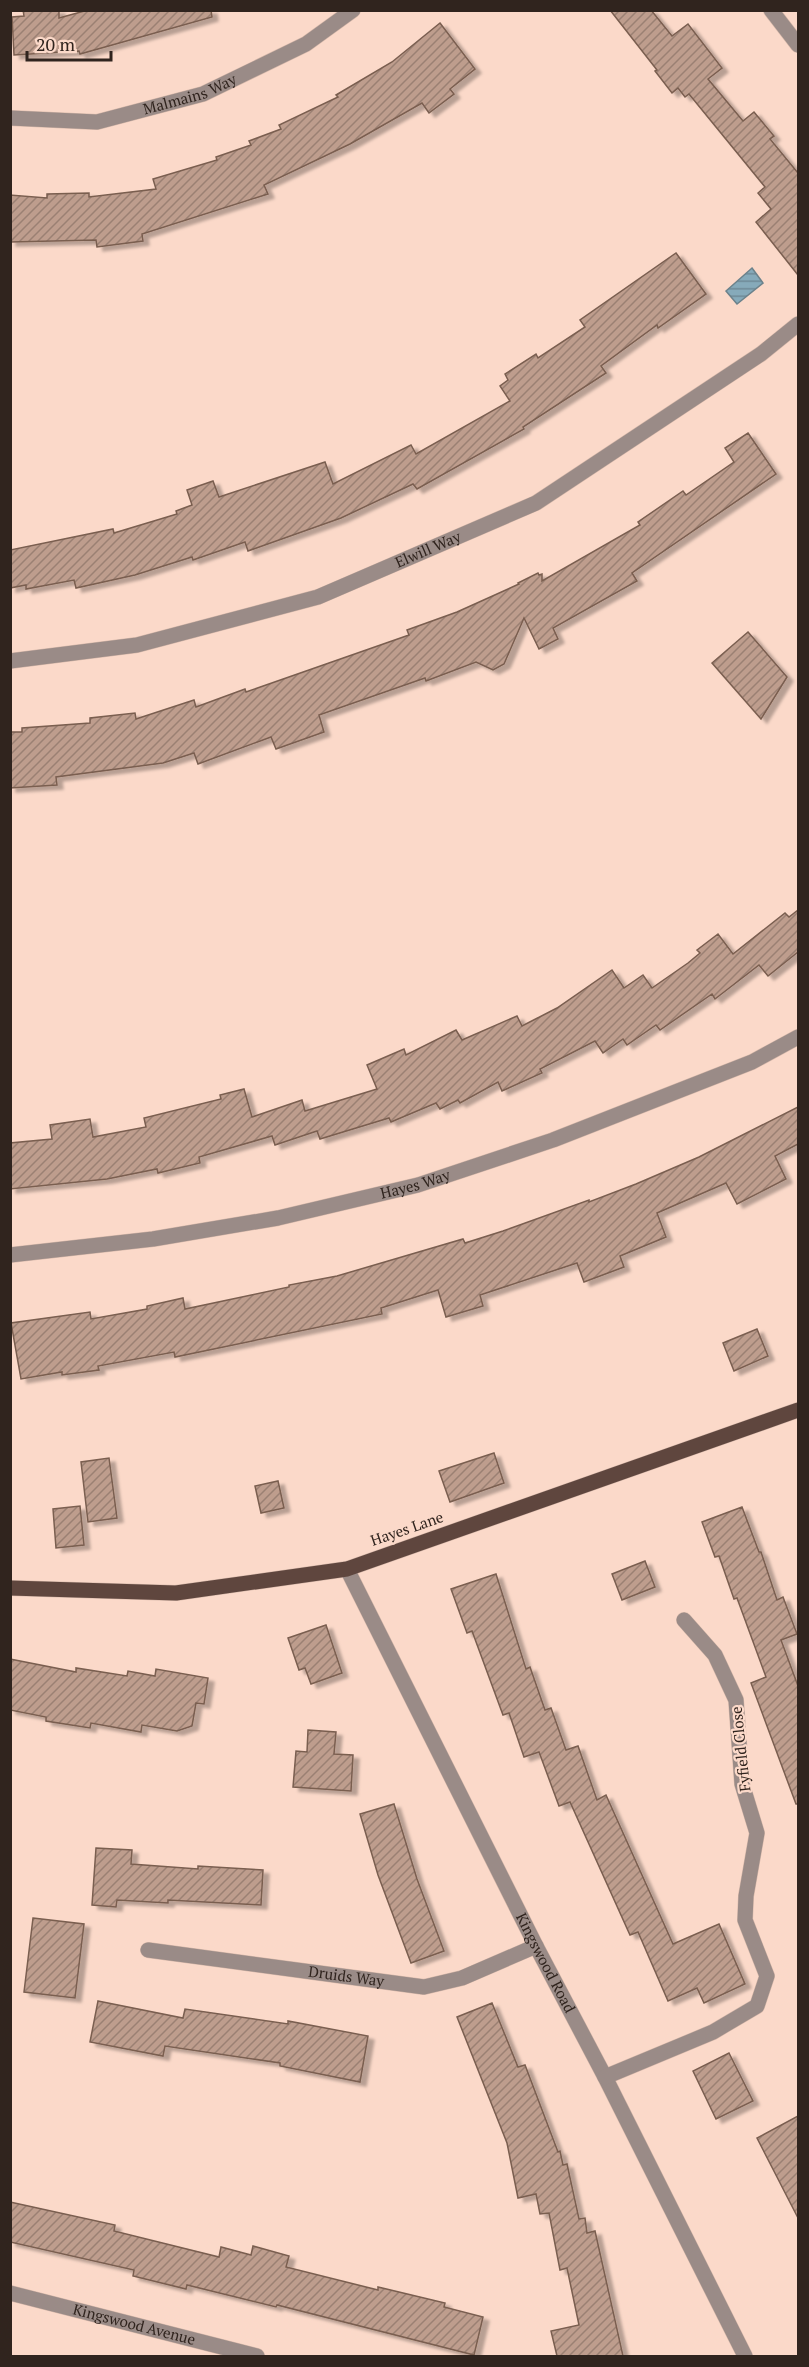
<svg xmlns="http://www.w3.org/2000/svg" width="809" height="2367" font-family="'PT Serif',serif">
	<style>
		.water { fill: url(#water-rules); stroke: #6c828b; stroke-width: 1.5 }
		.building { fill: url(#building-hatch); stroke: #7a5e50; stroke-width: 1.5; filter: url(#shadow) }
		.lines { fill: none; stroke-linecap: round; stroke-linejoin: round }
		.minor-casing { stroke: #d6b8aa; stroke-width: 16 }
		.major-casing { stroke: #d6b8aa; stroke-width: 16 }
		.minor { stroke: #9a8b87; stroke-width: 15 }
		.major { stroke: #5f463e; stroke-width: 15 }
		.labels { text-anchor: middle; stroke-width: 4.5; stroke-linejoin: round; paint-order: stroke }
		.street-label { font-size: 15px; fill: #30241e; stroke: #fbd9c9 }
	</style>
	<defs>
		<pattern id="water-rules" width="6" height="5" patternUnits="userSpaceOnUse" patternTransform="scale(1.5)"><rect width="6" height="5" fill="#86aaba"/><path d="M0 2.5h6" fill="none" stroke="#6e8a97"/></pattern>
		<pattern id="building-hatch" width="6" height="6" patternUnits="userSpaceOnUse" patternTransform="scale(1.5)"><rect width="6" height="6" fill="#be9d8d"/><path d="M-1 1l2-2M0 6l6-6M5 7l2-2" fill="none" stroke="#9b8073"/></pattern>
		<filter id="shadow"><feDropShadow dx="6" dy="4" stdDeviation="1.5" flood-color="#0004"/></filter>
	</defs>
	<rect width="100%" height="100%" fill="#fbd9c9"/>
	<!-- water -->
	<polygon class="water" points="752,268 763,283 737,304 726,291"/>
	<!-- building -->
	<g class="building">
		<polygon points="23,10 59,10 59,18 88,10 211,10 212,17 80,54 79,51 14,55 12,17 24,16"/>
		<polygon points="610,10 651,10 672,36 688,24 722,68 708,79 743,121 754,112 774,136 770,139 798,173 798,275 756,222 771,209 758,193 765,187 689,94 685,97 678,88 672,93 655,71 657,70"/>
		<polygon points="440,23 475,69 450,89 454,94 429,113 422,103 350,144 264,185 268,194 142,234 143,241 97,247 96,240 10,242 10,195 47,198 47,194 89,193 89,197 156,189 153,179 217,160 216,157 251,145 249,141 281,129 279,125 338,97 336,95 392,62"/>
		<polygon points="676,253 706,294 658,328 657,325 601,366 606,373 523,427 524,429 417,489 413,484 341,518 248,551 245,542 193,560 192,557 135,575 76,588 74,580 26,589 26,585 10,588 10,550 113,529 114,533 177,514 176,511 192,505 187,490 213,481 219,497 325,462 333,484 411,445 416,454 510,401 500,386 508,380 505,374 536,354 538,358 585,327 580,320"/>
		<polygon points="748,433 776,474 632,573 637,581 553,628 558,639 539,649 524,618 504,664 493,670 476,662 426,681 425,678 319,715 324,732 276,749 271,737 198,764 194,753 163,763 56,777 57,785 10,788 10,732 22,732 22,728 90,723 90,718 135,713 136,719 194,700 196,707 245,689 246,692 409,635 407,630 457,612 519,584 518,583 538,573 539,575 542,574 542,581 640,525 638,522 683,491 686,495 734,462 725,448"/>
		<polygon points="748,632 787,677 761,719 712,663"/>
		<polygon points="798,910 798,952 768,976 759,965 715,999 712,994 660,1030 656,1025 627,1045 623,1039 603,1053 595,1041 540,1069 542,1073 502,1091 498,1082 460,1103 458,1100 440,1109 436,1103 391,1122 389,1118 320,1139 317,1131 275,1145 272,1136 199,1157 200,1163 158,1173 157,1169 107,1179 10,1189 10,1143 52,1139 50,1125 90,1119 93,1137 146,1127 144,1118 221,1099 220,1095 244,1089 252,1117 302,1100 305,1111 377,1089 367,1065 404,1049 406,1055 456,1030 462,1040 517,1016 522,1026 557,1008 612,970 624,988 643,975 652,988 688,963 700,953 697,950 718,934 733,954 785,913 789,917"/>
		<polygon points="798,1107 798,1144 775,1156 786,1179 737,1204 726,1183 657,1213 666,1237 620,1256 624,1267 584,1282 577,1263 480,1295 483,1306 446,1317 438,1290 381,1308 382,1314 175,1357 174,1352 98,1366 99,1370 62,1375 62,1372 21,1379 11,1323 90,1312 91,1319 147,1309 147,1306 183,1298 185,1309 289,1287 289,1285 337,1276 463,1239 465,1243 503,1231 589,1200 589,1202 636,1184 699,1157"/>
		<polygon points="757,1329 768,1356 734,1371 723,1343"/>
		<polygon points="494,1453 504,1483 450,1502 439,1471"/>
		<polygon points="109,1458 117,1518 88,1522 81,1462"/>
		<polygon points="278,1481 284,1508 261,1513 255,1486"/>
		<polygon points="80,1506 84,1545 56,1548 53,1509"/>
		<polygon points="742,1507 759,1552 761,1552 777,1600 783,1597 797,1634 781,1640 798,1686 798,1804 796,1804 751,1683 766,1677 737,1598 734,1599 719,1556 715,1557 702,1522"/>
		<polygon points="645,1561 655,1587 622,1600 612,1574"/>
		<polygon points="496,1574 526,1669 530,1667 545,1710 551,1708 566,1750 578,1746 597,1800 606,1795 673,1944 719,1924 745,1984 704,2003 697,1988 668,2001 638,1932 630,1935 570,1802 559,1806 539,1752 524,1757 509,1713 503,1715 472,1631 467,1633 451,1589"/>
		<polygon points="326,1625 342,1673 311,1684 305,1668 299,1670 288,1638"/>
		<polygon points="10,1659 76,1672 76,1668 127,1676 128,1671 155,1676 156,1669 208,1678 204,1704 196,1703 192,1726 177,1731 142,1725 141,1732 91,1723 90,1728 46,1721 46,1717 10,1710"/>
		<polygon points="308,1730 336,1732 334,1754 353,1755 351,1791 293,1787 296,1751 307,1752"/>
		<polygon points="394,1804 417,1879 444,1951 411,1963 378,1875 360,1814"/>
		<polygon points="96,1848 132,1850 131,1864 198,1869 198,1866 263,1870 261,1905 168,1900 168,1903 117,1900 116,1907 92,1905"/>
		<polygon points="33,1918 84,1924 75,1998 24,1992"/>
		<polygon points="98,2001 183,2018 185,2009 288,2024 288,2021 368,2036 360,2082 280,2066 280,2063 165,2046 163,2056 90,2042"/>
		<polygon points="492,2003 518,2067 525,2065 558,2152 560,2151 563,2165 567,2164 579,2219 585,2218 587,2233 595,2231 623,2356 557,2356 551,2331 579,2325 567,2268 560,2270 549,2213 540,2214 536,2194 518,2198 507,2143 457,2017"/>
		<polygon points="729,2053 753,2101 716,2119 693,2071"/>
		<polygon points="798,2116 798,2218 757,2138"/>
		<polygon points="10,2202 115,2225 114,2231 219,2257 221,2247 251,2255 253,2246 289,2256 286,2267 378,2290 378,2287 445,2303 444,2307 483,2317 474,2355 277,2305 276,2307 187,2285 186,2289 133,2276 134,2270 10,2242"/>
	</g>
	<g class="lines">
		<!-- minor casing -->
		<g class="minor-casing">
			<g id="minor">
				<polyline points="771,10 798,45"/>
				<path id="s1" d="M10,118l87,4 106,-28 103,-50 47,-34"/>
				<path id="s2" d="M10,661l127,-16 181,-48 218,-94 225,-149 37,-30"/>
				<path id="s3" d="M10,1255l143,-16 125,-21 140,-33 135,-45 199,-78 46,-25"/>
				<path id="s4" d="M347,1569l189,377 69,131 140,279"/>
				<path id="s5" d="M148,1950l276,37 38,-9 74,-32"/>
				<polyline points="605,2077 713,2032 757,2006 767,1976 745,1920 746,1896 757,1833 742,1784 736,1700 715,1655 684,1620"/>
				<path id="s6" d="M10,2293l247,63"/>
			</g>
		</g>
		<!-- major casing -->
		<g class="major-casing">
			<polyline id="major" points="10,1588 176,1593 347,1569 798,1410"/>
		</g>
		<!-- minor -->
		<use href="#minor" class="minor"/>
		<!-- major -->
		<use href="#major" class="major"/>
	</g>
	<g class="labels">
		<!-- street labels -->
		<g class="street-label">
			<text dy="5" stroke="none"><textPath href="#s1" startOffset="184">Malmains Way</textPath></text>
			<text dy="5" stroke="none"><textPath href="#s2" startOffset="435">Elwill Way</textPath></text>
			<text dy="5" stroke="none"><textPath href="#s3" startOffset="412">Hayes Way</textPath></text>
			<text transform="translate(407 1529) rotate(-19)" y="5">Hayes Lane</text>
			<text transform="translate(741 1749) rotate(-96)" y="5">Fyfield Close</text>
			<text dy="5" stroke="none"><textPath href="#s4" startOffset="441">Kingswood Road</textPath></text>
			<text dy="5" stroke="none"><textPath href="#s5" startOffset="200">Druids Way</textPath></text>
			<text dy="5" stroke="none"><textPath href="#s6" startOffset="128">Kingswood Avenue</textPath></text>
		</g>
	</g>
	<!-- border -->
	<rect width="809" height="2367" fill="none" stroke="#30241e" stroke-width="24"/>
	<!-- scale -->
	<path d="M27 51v9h84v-9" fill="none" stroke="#30241e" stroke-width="3"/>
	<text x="36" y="51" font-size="18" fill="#30241e" stroke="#fbd9c9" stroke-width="4.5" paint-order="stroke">20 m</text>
</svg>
